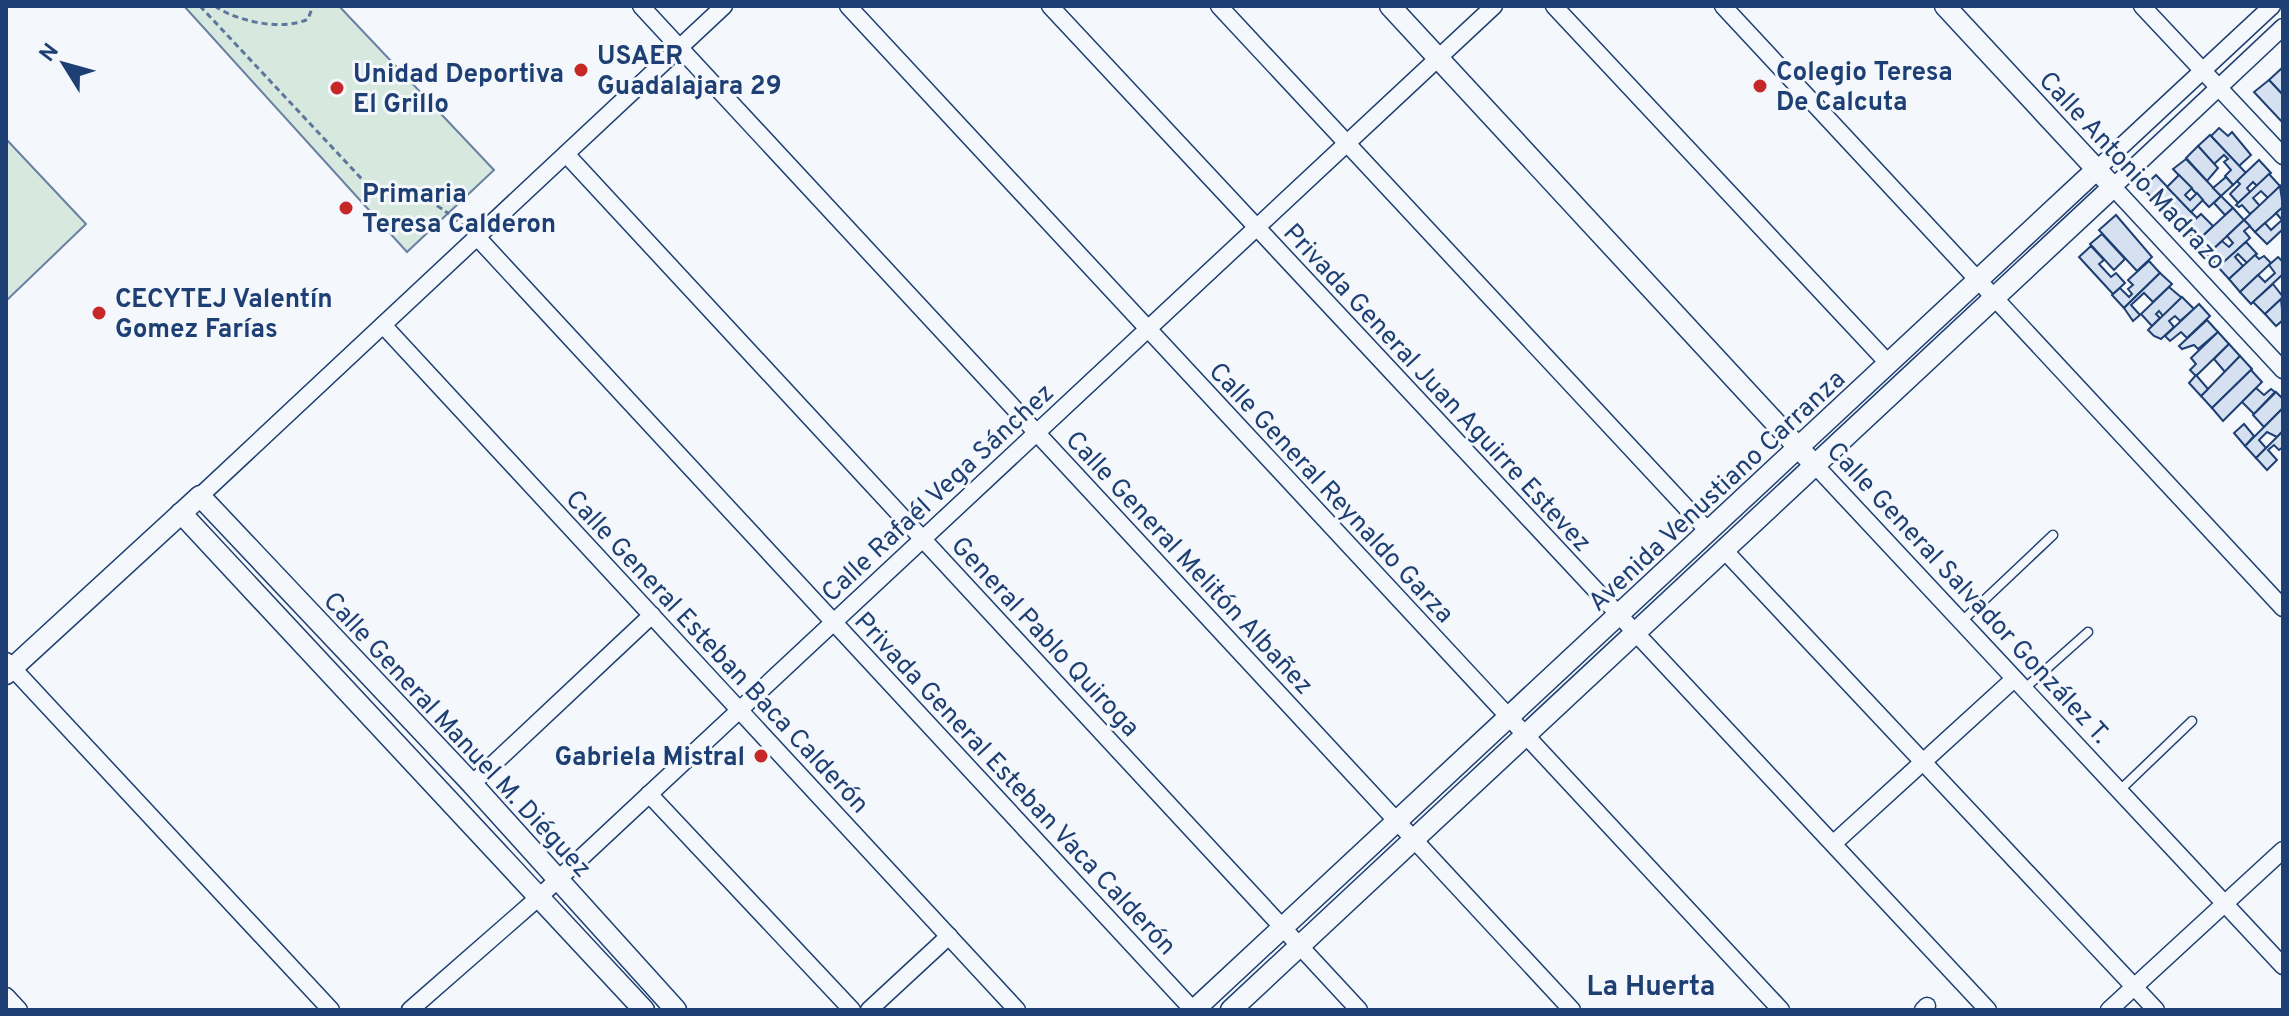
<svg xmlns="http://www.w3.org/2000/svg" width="2289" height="1016" font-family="Overpass,sans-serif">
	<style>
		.green { fill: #d7e8df; stroke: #687fa3; stroke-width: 2 }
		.building { fill: #d5e0f0; stroke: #1d3f73; stroke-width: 2 }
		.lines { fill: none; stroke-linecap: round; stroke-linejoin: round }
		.service-casing { stroke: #1d3f73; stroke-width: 11 }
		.minor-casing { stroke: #1d3f73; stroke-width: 19 }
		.tertiary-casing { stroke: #1d3f73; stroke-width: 23 }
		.path { stroke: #5e769c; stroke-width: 3; stroke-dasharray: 6 4; stroke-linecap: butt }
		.service { stroke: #f4f7fb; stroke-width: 8 }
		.minor { stroke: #f4f7fb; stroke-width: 16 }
		.tertiary { stroke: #f4f7fb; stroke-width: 20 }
		.poi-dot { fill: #c62828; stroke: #f4f7fb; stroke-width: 3 }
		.labels { text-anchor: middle; stroke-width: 6; stroke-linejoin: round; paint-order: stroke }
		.poi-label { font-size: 26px; font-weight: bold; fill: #1d3f73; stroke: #f4f7fb; text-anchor: start }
		.street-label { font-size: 26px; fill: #1d3f73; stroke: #f4f7fb }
		.neighbourhood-label { font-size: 28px; font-weight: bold; fill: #1d3f73; stroke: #f4f7fb }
	</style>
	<rect width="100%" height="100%" fill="#f4f7fb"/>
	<!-- green -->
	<g class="green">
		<polygon points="184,6 339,6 494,170 407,252"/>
		<polygon points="6,139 86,224 6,301"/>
	</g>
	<!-- building -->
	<g class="building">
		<polygon points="2282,68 2283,70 2283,95 2269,80"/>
		<polygon points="2269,80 2283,95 2283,123 2254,92"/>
		<polygon points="2219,128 2228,136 2232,132 2251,155 2239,166 2211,136"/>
		<polygon points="2210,135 2246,173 2233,185 2225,176 2231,170 2224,162 2228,159 2224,155 2214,164 2198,146"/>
		<polygon points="2198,146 2218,168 2207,181 2186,158"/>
		<polygon points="2186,159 2221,196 2209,207 2173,169"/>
		<polygon points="2259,160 2271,173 2257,186 2253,182 2247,188 2250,192 2238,203 2230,194 2240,184 2237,181"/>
		<polygon points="2269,174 2280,186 2268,198 2261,191 2253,198 2260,206 2250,214 2242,205 2239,207 2236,205"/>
		<polygon points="2156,175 2197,218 2185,229 2142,188"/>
		<polygon points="2179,175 2192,188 2185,195 2190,200 2197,193 2203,200 2191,212 2167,187"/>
		<polygon points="2226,177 2233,185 2221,196 2213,188"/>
		<polygon points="2280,186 2283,207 2255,232 2244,220"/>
		<polygon points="2221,196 2233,208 2225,215 2214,203"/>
		<polygon points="2283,207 2283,229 2267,244 2255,232 2265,223 2271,230 2282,220 2276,213"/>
		<polygon points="2233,208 2244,220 2208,254 2196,242"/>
		<polygon points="2201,214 2213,226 2196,242 2185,229"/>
		<polygon points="2116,215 2152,257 2137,271 2099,230"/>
		<polygon points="2244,220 2250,226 2244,231 2250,238 2219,267 2207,255 2222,241 2229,247 2233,243 2227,236"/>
		<polygon points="2102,234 2125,259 2114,270 2090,244"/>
		<polygon points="2246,242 2257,254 2247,263 2238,254 2235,257 2243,266 2229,279 2218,267"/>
		<polygon points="2091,246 2104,260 2099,264 2111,277 2116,273 2125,283 2113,294 2079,257"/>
		<polygon points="2255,255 2259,259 2264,256 2271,263 2240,292 2229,279"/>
		<polygon points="2278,257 2283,262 2283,274 2251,304 2240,292 2258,275 2265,282 2275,273 2269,265"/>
		<polygon points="2149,261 2160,273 2124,308 2112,295 2120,288 2129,297 2132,294 2128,289 2133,285 2128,280"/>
		<polygon points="2160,273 2172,284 2153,302 2144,293 2131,305 2140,315 2133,321 2124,308"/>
		<polygon points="2273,284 2283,297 2265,314 2253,302"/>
		<polygon points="2169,287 2182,298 2163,316 2159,311 2156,314 2160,318 2152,326 2141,314"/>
		<polygon points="2182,297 2194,309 2180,321 2175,316 2169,321 2174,327 2161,339 2154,336 2148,330"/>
		<polygon points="2281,299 2283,320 2276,326 2265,314"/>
		<polygon points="2199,304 2210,316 2187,338 2181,332 2170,341 2165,336"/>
		<polygon points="2207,320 2218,332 2198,349 2194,345 2182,349 2179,346"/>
		<polygon points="2218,332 2229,344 2196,376 2190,370 2196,364 2191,358"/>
		<polygon points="2229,344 2240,356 2225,372 2214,359"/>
		<polygon points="2240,356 2252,369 2212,408 2201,396"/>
		<polygon points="2251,370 2262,382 2223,421 2212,408"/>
		<polygon points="2196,375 2208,389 2201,396 2189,383"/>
		<polygon points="2256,388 2264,395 2271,389 2275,392 2254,414 2242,402"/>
		<polygon points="2276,392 2283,399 2283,408 2264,427 2253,415"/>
		<polygon points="2283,408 2283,431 2277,437 2267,432 2259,440 2266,448 2256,458 2245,446"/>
		<polygon points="2244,424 2254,436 2245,446 2234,433"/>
		<polygon points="2283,431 2283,447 2279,450 2274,445 2268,450 2277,460 2267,470 2256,458"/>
	</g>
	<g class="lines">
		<!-- service casing -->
		<g class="service-casing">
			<g id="service">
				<polyline points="1961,622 2053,535"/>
				<polyline points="2024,689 2088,632"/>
				<polyline points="2119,791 2192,721"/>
			</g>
		</g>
		<!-- minor casing -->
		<g class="minor-casing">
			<g id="minor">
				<polyline points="641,6 1572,1010"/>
				<polyline points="848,6 1781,1010"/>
				<polyline points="1050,6 1988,1010"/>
				<polyline points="1219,6 1709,532"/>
				<polyline points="1554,6 1889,364"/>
				<polyline points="1723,6 2283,608"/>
				<polyline points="2142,6 2283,156"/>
				<polyline points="2283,27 2113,187 2283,370"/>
				<polyline points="566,154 1359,1010"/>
				<polyline points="2097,169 2272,6"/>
				<polyline points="477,237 1193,1010"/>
				<polyline points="383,325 1017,1010"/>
				<polyline points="1815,465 2283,966"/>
				<polyline points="200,496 724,6"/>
				<polyline points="1724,550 2156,1010"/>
				<polyline points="6,661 331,1010"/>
				<polyline points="472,784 652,615"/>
				<polyline points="649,794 852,1010"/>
				<polyline points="1834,843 2014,679"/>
				<polyline points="6,996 19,1010"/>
				<polyline points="410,1010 538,898 1494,6"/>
				<polyline points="869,1010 949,936"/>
				<polyline points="1923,1010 1927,1006"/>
				<polyline points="2109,1010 2283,850"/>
			</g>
		</g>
		<!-- tertiary casing -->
		<g class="tertiary-casing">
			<g id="tertiary">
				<polyline points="1390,6 1808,458"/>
				<polyline points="181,513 644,1010"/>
				<polyline points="6,674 200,496 472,784 676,1010"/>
				<polyline points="1194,1010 2097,169"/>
				<polyline points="1231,1010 2113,187 1945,6"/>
			</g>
		</g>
		<!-- path -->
		<g class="path">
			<path d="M200,6l173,185c47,2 56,6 92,36"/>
			<path d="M215,6c22,16 69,25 93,13l5,-13"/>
		</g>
		<!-- service -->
		<use href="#service" class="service"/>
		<!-- minor -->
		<use href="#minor" class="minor"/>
		<!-- tertiary -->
		<use href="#tertiary" class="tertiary"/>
	</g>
	<!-- markers -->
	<g class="poi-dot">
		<circle cx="581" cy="70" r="8"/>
		<circle cx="1760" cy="86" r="8"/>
		<circle cx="337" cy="88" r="8"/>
		<circle cx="346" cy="208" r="8"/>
		<circle cx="99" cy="313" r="8"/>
		<circle cx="761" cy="756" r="8"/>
	</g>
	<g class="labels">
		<!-- poi labels -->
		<g class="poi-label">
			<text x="597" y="64">USAER<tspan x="597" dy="30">Guadalajara 29</tspan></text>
			<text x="1776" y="80">Colegio Teresa<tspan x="1776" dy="30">De Calcuta</tspan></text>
			<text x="353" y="82">Unidad Deportiva<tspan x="353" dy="30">El Grillo</tspan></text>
			<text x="362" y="202">Primaria<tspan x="362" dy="30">Teresa Calderon</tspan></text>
			<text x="115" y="307">CECYTEJ Valentín<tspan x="115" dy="30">Gomez Farías</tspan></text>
			<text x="745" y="765" text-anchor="end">Gabriela Mistral</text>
		</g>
		<!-- street labels -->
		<g class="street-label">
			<text transform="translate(2133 170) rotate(47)" y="9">Calle Antonio Madrazo</text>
			<text transform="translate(1438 387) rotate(47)" y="9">Privada General Juan Aguirre Estevez</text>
			<text transform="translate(1716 490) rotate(-43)" y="9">Avenida Venustiano Carranza</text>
			<text transform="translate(937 492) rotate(-43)" y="9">Calle Rafaél Vega Sánchez</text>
			<text transform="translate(1332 492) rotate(47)" y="9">Calle General Reynaldo Garza</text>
			<text transform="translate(1190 562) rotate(47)" y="9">Calle General Melitón Albañez</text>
			<text transform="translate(1969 592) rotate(47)" y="9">Calle General Salvador González T.</text>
			<text transform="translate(1046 636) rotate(47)" y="9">General Pablo Quiroga</text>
			<text transform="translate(718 651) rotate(47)" y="9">Calle General Esteban Baca Calderón</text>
			<text transform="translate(458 734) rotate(47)" y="9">Calle General Manuel M. Diéguez</text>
			<text transform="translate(1016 783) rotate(47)" y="9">Privada General Esteban Vaca Calderón</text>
		</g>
		<!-- neighbourhood labels -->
		<g class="neighbourhood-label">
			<text x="1651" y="995">La Huerta</text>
		</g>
	</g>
	<!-- border -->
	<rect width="2289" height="1016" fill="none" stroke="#1d3f73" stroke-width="16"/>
	<!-- north arrow -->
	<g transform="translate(64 64) rotate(307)" stroke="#f4f7fb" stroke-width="6" paint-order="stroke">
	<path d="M0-6L14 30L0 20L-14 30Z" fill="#1d3f73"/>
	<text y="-12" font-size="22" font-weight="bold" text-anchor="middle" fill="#1d3f73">N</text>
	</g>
</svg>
